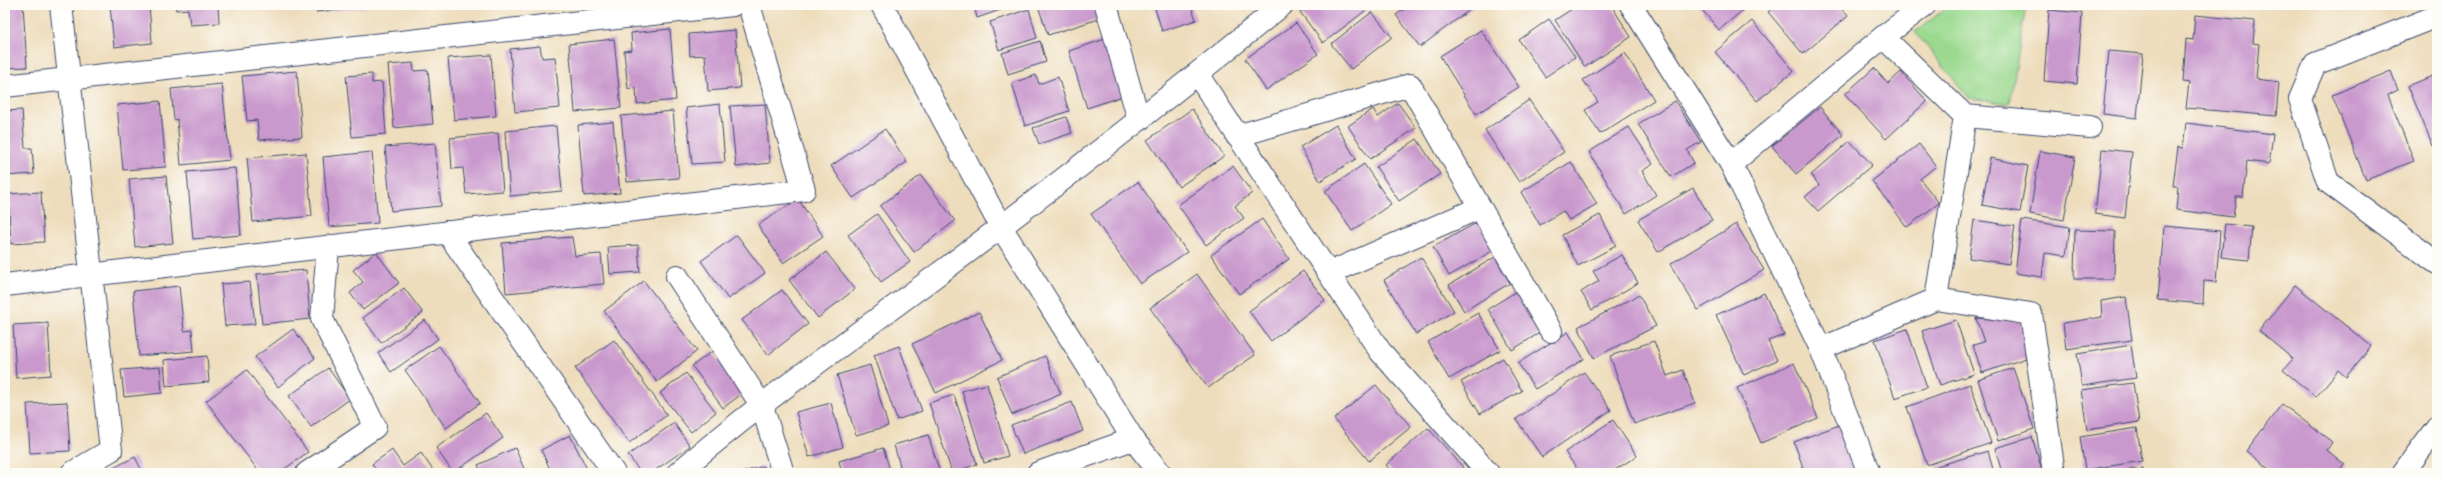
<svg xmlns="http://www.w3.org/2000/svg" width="2442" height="478" font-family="'Gentium Book Plus',serif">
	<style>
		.green { fill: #9ad98e; stroke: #5a8476 }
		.building { fill: #c999cd }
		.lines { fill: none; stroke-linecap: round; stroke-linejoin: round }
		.minor-casing { stroke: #3b496c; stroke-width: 24 }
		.minor { stroke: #fff; stroke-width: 22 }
	</style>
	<rect width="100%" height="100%" fill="#fdfcf7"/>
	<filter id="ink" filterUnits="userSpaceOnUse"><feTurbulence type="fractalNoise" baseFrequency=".025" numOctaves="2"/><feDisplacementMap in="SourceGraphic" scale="8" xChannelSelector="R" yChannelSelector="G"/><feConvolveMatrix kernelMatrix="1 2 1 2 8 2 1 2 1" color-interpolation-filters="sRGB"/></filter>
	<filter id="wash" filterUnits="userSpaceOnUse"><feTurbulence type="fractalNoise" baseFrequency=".012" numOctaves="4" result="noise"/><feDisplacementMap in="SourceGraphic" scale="16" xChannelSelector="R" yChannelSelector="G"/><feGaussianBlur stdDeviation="0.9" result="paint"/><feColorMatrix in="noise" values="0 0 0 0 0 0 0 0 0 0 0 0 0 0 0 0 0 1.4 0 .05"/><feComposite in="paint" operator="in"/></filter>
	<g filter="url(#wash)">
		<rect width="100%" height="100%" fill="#eeddbc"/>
		<!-- green -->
		<polygon class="green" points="1950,5 2026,5 2010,104 1969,98 1915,32"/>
		<g id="blocks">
			<!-- building -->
			<g class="building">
				<polygon points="5,5 23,5 27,67 5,68"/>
				<polygon points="110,5 149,5 152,43 114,47"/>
				<polygon points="175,5 218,5 219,23 190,25 188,9 176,10"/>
				<polygon points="231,5 248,5 248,6 231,8"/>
				<polygon points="315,5 366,5 366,7 316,12"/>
				<polygon points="974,5 1015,5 977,18"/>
				<polygon points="1041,5 1095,5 1099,19 1048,35 1038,6"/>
				<polygon points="1154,5 1191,5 1196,20 1162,31"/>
				<polygon points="1309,5 1373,5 1323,43 1300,12"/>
				<polygon points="1410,5 1476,5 1420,47 1396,15"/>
				<polygon points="1578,5 1611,5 1631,37 1585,67 1555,20"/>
				<polygon points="1698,5 1749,5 1719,30"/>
				<polygon points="1776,5 1838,5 1848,16 1803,54 1768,12"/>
				<polygon points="1029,9 1037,38 999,50 990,22"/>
				<polygon points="2049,10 2082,13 2077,84 2044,81"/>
				<polygon points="1372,12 1392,37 1351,69 1331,44"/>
				<polygon points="2195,15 2255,21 2253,43 2259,44 2256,79 2279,82 2276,116 2186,108 2189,83 2183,82 2186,39 2193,40"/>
				<polygon points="1549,19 1575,57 1545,77 1519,40"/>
				<polygon points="1752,21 1794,71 1757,101 1715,52"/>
				<polygon points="1296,23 1318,54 1266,90 1245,59"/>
				<polygon points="670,29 676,100 637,104 636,88 628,89 624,51 632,50 631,33"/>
				<polygon points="735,30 740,88 708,91 705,55 690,56 689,34"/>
				<polygon points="1481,30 1519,87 1476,114 1440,56"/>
				<polygon points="614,39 621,108 575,112 569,44"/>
				<polygon points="1105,39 1123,96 1087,108 1069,51"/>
				<polygon points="1040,41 1046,62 1008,74 1002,53"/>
				<polygon points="540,46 542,58 555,57 560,108 515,112 510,49"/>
				<polygon points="2109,51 2143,54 2137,118 2103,114"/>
				<polygon points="1625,53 1654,100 1600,134 1585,110 1598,102 1583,80"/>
				<polygon points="491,55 496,116 454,120 448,58"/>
				<polygon points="413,63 414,71 428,70 433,124 394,128 388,65"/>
				<polygon points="1874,68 1888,84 1901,72 1927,101 1886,139 1845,94"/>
				<polygon points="297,71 302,137 259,140 257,120 247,121 242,76"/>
				<polygon points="2391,71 2398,90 2388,95 2414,161 2366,180 2332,95"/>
				<polygon points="372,74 372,83 382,82 386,134 352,137 346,76"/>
				<polygon points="2437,74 2437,144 2433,146 2408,86"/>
				<polygon points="1036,75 1039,84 1058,77 1069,111 1025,126 1012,83"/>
				<polygon points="222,84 230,160 181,165 177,119 174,120 171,89"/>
				<polygon points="1529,100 1564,152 1519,182 1485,130"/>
				<polygon points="160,101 166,167 123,170 117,105"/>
				<polygon points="1675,101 1701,142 1687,150 1694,163 1671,177 1638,124"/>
				<polygon points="1398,103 1416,128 1370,159 1348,126 1373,109 1378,117"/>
				<polygon points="720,104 725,162 692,164 686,108"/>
				<polygon points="765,104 770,163 736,167 730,106"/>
				<polygon points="1820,107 1843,135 1796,174 1772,146"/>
				<polygon points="1192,109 1224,156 1179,187 1147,140"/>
				<polygon points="22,110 25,148 32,148 34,174 5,176 5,111"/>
				<polygon points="673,111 679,178 627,182 621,116"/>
				<polygon points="1066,117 1072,133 1039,144 1033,128"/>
				<polygon points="613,122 620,193 584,196 578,125"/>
				<polygon points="2186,123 2273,134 2269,164 2247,161 2243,197 2236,197 2233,217 2176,210 2178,186 2173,186 2178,147 2183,148"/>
				<polygon points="1336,125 1356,159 1320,181 1300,147"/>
				<polygon points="556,126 562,191 510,196 505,131"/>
				<polygon points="1629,127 1653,164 1642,171 1656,195 1626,214 1589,152"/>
				<polygon points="885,129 907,162 853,198 831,166"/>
				<polygon points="498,133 503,191 466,194 463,168 452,169 450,138"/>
				<polygon points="1417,139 1440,174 1399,201 1376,167"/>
				<polygon points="1850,141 1872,165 1818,211 1805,197 1819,185 1811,175"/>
				<polygon points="435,143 441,206 391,211 385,147"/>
				<polygon points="1919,144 1936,166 1920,179 1939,203 1907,227 1872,181"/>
				<polygon points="2102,149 2132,152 2125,218 2095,214"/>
				<polygon points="2040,151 2075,157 2064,220 2030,214"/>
				<polygon points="372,152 378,223 329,227 323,157"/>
				<polygon points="306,153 312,216 253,222 247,158"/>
				<polygon points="1990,158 2028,166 2020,212 1982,205"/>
				<polygon points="1571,162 1597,204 1569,220 1563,211 1540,225 1521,192"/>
				<polygon points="1364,164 1391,204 1352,231 1325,191"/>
				<polygon points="1233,166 1252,193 1235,206 1244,218 1206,245 1178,205"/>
				<polygon points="235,168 241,235 193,239 187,172"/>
				<polygon points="921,175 955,221 914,252 880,206"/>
				<polygon points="166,176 173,243 135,247 129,179"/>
				<polygon points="1138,182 1187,252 1140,284 1091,214"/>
				<polygon points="1693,188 1712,220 1658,252 1638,220"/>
				<polygon points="41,192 44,242 11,244 8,194"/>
				<polygon points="798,199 823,236 783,263 758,225"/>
				<polygon points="877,214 910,262 881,282 848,235"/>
				<polygon points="1600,215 1616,246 1578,266 1562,235"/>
				<polygon points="1262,219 1289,259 1239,294 1211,255"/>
				<polygon points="1974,220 2015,226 2009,264 1969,258"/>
				<polygon points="2022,220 2070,227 2066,256 2045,253 2042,277 2015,273"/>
				<polygon points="1478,222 1494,250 1449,276 1433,247"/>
				<polygon points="1736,224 1764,270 1698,310 1670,264"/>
				<polygon points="2225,224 2252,227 2249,260 2221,257"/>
				<polygon points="2164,226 2220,231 2216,282 2204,281 2203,304 2158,300"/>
				<polygon points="2075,230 2115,231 2114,279 2074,279"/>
				<polygon points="737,235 765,273 728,299 701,261"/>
				<polygon points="572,237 575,256 601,254 604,284 506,293 502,243"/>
				<polygon points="638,245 640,272 610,274 608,247"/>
				<polygon points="376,252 399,283 363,310 350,293 363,282 353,270"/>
				<polygon points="826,252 855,289 818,318 789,280"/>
				<polygon points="1622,255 1638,283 1592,310 1581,292 1599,281 1593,271"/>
				<polygon points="1421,257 1454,311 1416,334 1384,280"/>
				<polygon points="1495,257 1510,283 1464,311 1449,285"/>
				<polygon points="306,270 310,319 262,324 257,274"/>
				<polygon points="1303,271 1325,300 1271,341 1249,311"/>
				<polygon points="1197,274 1255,355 1208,388 1150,308"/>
				<polygon points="644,281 697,351 657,382 604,311"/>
				<polygon points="250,282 255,324 225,326 221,284"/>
				<polygon points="2295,285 2371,346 2346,377 2338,370 2316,397 2283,370 2293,359 2259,331"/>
				<polygon points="179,286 184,331 192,330 194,351 139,356 133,291"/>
				<polygon points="404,288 423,313 381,343 363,318"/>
				<polygon points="782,290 808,324 768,355 742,320"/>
				<polygon points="1517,291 1541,332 1512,350 1488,309"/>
				<polygon points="1764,293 1784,335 1768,341 1777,360 1744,375 1716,315"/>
				<polygon points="1639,295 1656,326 1594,358 1578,327"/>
				<polygon points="2126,297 2132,340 2066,349 2063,323 2102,317 2101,301"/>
				<polygon points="979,312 1002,360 936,393 912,344"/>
				<polygon points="1478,313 1500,350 1449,379 1428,342"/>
				<polygon points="1976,318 2020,321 2032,356 1982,373 1973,345 1984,342"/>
				<polygon points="425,320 438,339 391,372 378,353"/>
				<polygon points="1956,320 1974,374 1940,385 1922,331"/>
				<polygon points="48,323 51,375 16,378 13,325"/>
				<polygon points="293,329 315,358 278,387 255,357"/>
				<polygon points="1907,329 1927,387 1895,398 1875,340"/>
				<polygon points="1568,332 1584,359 1535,389 1518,363"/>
				<polygon points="614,340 667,415 629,443 575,368"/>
				<polygon points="1654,341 1667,376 1683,370 1695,403 1634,424 1610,356"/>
				<polygon points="2131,345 2136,378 2082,386 2077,354"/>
				<polygon points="439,346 480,403 446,428 405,370"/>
				<polygon points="899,346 922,411 897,420 874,355"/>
				<polygon points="713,351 743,393 723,408 692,366"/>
				<polygon points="207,356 209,382 166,386 164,360"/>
				<polygon points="1045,356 1061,394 1012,415 997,377"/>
				<polygon points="1503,358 1522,391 1480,414 1461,382"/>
				<polygon points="1794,363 1818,418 1761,443 1737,388"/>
				<polygon points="870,365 888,426 856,435 837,375"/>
				<polygon points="160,367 162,393 124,397 121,370"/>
				<polygon points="328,368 350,399 311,427 289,396"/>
				<polygon points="2013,368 2034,429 1998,441 1978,380"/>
				<polygon points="247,370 308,452 279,473 260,473 206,401"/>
				<polygon points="1584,372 1611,410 1542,457 1516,419"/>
				<polygon points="686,373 716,412 691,432 660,393"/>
				<polygon points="2133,383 2139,422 2087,430 2081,390"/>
				<polygon points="987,384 1008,456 984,463 962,391"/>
				<polygon points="1970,384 1991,443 1927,465 1907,407"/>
				<polygon points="1376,385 1411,427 1369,461 1334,419"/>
				<polygon points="954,395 977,464 952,473 929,403"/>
				<polygon points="67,402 70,451 30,453 27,404"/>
				<polygon points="1072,402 1083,431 1023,454 1011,425"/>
				<polygon points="831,403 843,447 809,457 796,412"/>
				<polygon points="2282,404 2332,442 2327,450 2345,465 2339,473 2274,473 2246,451"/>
				<polygon points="486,413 503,438 453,473 436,448"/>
				<polygon points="1613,420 1637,456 1610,473 1580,473 1565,452"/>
				<polygon points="674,423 690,446 651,473 641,473 628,455"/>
				<polygon points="1839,425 1857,473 1805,473 1794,442"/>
				<polygon points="1428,428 1463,467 1456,473 1393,473 1386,465"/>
				<polygon points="2137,428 2142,461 2085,470 2080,437"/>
				<polygon points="570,435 589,473 552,473 541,450"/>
				<polygon points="928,435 940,473 902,473 894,445"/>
				<polygon points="2032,437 2043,473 2002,473 1995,448"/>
				<polygon points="515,448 526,473 482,473 478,465"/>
				<polygon points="883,448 891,473 842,473 839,461"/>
				<polygon points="392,450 403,466 421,453 435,473 378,473 372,464"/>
				<polygon points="1988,451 1994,473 1939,473 1937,466"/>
				<polygon points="135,457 143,473 103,473"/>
				<polygon points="1083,465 1086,473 1060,473"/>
				<polygon points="764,466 766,473 740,473"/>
				<polygon points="2143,468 2144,473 2116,473 2116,472"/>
			</g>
		</g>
	</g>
	<g filter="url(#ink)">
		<use href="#blocks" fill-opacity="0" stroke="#3b496c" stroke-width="1"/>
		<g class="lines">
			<!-- minor casing -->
			<g class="minor-casing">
				<g id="minor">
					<polyline points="61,5 111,450 72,473"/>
					<polyline points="882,5 1001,227 1133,439 1160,473"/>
					<polyline points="1106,5 1139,120"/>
					<polyline points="1631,5 1731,164 1821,349 1869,473"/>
					<polyline points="2437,16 2315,64 2300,99 2328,182 2437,263"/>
					<polyline points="1197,74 1380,351 1488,473"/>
					<polyline points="5,86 733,5"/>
					<polyline points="1965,116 2090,127"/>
					<polyline points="1237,136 1410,85 1551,331"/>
					<polyline points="1731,164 1883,37 1925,5"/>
					<polyline points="447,232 614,473"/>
					<polyline points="1329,273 1479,208"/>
					<polyline points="677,276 762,406 783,473"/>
					<polyline points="5,285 804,190 749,5"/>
					<polyline points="1936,299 2031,314 2054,473"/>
					<polyline points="1821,349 1936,299 1965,116 1883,37"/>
					<polyline points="307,473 375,427 322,319 328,247"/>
					<path d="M678,473c87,-75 183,-141 275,-210 111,-83 221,-170 329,-258"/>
					<polyline points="1038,473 1133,439"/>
					<polyline points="2403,473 2437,427"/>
				</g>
			</g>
			<!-- minor -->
			<use href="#minor" class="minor"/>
		</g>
	</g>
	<!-- margin -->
	<rect width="2442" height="478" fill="none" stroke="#fdfcf7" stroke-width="20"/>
</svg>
